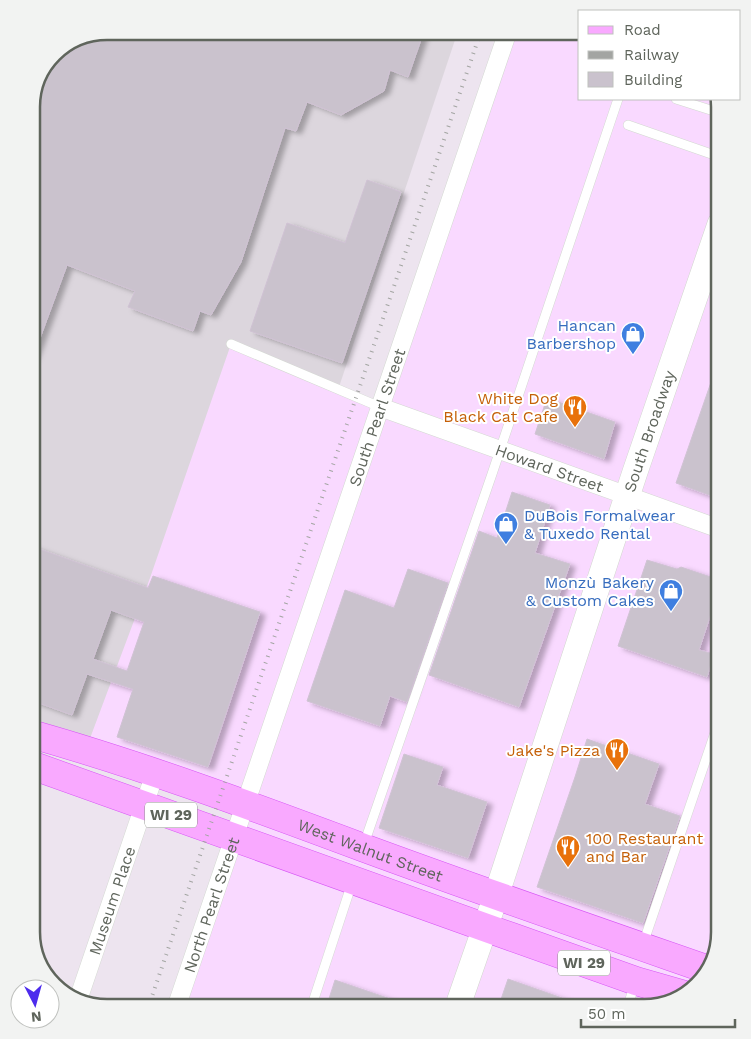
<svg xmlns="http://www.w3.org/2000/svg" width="751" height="1039" font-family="'Work Sans',sans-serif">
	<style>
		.commercial { fill: #f9d9ff }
		.industrial { fill: #dcd6dd }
		.building { fill: #cac2cd; stroke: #d0c2d4; fill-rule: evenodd; filter: url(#shadow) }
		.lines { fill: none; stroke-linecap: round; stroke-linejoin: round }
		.lane-casing { stroke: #d3d8d1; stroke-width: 10 }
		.street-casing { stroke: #d3d8d1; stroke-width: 19 }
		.secondary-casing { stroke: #d1d7ce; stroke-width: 26 }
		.primary-casing { stroke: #d757f5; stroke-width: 29 }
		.lane { stroke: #fff; stroke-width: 9 }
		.street { stroke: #fff; stroke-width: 18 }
		.secondary { stroke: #fff; stroke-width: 25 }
		.primary { stroke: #f9a9ff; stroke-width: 28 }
		.rail { stroke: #a3a5a2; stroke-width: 4; stroke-dasharray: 1 6; stroke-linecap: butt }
		.labels { text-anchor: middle; stroke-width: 4; stroke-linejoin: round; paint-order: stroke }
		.shield { fill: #fff; stroke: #8f938d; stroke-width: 1 }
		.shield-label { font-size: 15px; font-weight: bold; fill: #5f655c }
		.shop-label { font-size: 16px; fill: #366cbe; stroke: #fff; text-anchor: end }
		.food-label { font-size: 16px; fill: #c56008; stroke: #fff; text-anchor: end }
		.street-label { font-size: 16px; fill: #5f655c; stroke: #fff }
		.rim { fill: none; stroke: #5f655c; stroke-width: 2.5 }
	</style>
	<defs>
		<filter id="shadow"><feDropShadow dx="5.5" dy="3" stdDeviation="2.5" flood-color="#0004"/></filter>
	</defs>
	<rect width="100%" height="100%" fill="#ede4ef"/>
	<!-- commercial -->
	<polygon class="commercial" points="508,31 580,31 580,99 717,99 720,107 720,932 709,970 682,997 644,1008 176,1008 245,804 86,749 231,344 380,407"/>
	<!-- industrial -->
	<polygon class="industrial" points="107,31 458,31 338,390 231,344 150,578 86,749 31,734 31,102 57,50"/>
	<!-- building -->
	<g class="building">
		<polygon points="107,31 424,31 408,77 390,70 384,91 341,115 307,102 296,131 285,128 241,262 211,315 200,311 193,331 128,307 135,291 67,265 33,357 31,357 31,120 57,50"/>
		<polygon points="367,180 401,192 342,363 250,331 287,223 345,243"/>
		<polygon points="717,365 720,366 720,499 676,483"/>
		<polygon points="547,398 615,422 604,459 535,434"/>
		<polygon points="512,492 550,505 535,553 570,564 519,707 429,675 479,531 497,538"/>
		<path d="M31,546l117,42 5,-12 107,36 -52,155 -91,-30 16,-48 -46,-15 -15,41 -41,-15zM111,610l33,12 -17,49 -34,-12z"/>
		<polygon points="647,560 677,569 681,567 720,580 711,603 714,604 699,650 714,654 707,677 618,646"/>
		<polygon points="408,569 448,583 407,702 390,696 380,726 307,701 345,590 394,608"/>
		<polygon points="587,739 659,764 645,804 680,816 643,923 537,887 575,777"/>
		<polygon points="404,754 443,767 437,785 487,802 468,858 379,828"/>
		<polygon points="508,979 582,1005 582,1008 498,1008"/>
		<polygon points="335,980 408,1005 408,1008 326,1008"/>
	</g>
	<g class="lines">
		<!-- lane casing -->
		<g class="lane-casing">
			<g id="lane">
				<polyline points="676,99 720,113"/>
				<polyline points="628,125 720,157"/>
				<polyline points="231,344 380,407"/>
				<polyline points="716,819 720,821"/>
				<polyline points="364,844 492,474 618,99"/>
				<polyline points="643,944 720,718"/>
				<polyline points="311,1008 352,883"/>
				<polyline points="627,1008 635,984"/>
			</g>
		</g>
		<!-- street casing -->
		<g class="street-casing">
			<g id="street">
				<path id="s1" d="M380,407l340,122"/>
				<path id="s2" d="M78,1000l77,-227"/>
				<path id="s3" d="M176,1008l332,-977"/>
			</g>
		</g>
		<!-- secondary casing -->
		<g class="secondary-casing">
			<g id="secondary">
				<path id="s4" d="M457,1008l39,-112 139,-424 85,-248"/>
			</g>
		</g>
		<!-- primary casing -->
		<g class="primary-casing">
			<g id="primary">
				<path id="s5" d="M31,734c113,32 223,73 333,114 114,42 230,82 345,122"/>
				<polyline points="31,765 512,937 636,981 685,995"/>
			</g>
		</g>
		<!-- lane -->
		<use href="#lane" class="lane"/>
		<!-- street -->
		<use href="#street" class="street"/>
		<!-- secondary -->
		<use href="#secondary" class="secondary"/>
		<!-- primary -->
		<use href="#primary" class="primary"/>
		<!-- rail -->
		<polyline class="rail" points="148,1008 481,31"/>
	</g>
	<!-- icons -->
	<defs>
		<g id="shop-pin" transform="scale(1.25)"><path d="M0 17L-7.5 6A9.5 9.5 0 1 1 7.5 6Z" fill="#3f7fe0" stroke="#fff"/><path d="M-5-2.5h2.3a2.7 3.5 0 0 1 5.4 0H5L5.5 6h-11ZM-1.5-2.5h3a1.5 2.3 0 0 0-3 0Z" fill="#fff"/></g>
		<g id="restaurant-pin" transform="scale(1.25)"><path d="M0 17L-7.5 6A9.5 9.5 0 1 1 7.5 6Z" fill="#e8710a" stroke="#fff"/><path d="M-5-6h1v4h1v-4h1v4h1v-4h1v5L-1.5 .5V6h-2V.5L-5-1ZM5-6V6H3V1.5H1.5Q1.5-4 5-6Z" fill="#fff"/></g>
	</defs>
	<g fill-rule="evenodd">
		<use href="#shop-pin" x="633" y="334"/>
		<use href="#restaurant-pin" x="575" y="407"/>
		<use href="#shop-pin" x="506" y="524"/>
		<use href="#shop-pin" x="671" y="591"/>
		<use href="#restaurant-pin" x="617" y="750"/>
		<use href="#restaurant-pin" x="568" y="847"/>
	</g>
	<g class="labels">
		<!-- shield labels -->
		<g class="shield">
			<rect x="145" y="802.5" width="52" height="25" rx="4"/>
			<rect x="558" y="950.5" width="52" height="25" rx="4"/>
		</g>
		<g class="shield-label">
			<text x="171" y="820">WI 29</text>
			<text x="584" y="968">WI 29</text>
		</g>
		<!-- shop labels -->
		<g class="shop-label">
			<text x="616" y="331">Hancan<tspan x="616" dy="18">Barbershop</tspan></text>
			<text x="524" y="521" text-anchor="start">DuBois Formalwear<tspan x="524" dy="18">&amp; Tuxedo Rental</tspan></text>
			<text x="654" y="588">Monzù Bakery<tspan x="654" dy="18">&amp; Custom Cakes</tspan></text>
		</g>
		<!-- food labels -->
		<g class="food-label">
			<text x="558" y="404">White Dog<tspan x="558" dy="18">Black Cat Cafe</tspan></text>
			<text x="600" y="756">Jake's Pizza</text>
			<text x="586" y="844" text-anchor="start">100 Restaurant<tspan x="586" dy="18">and Bar</tspan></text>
		</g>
		<!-- street labels -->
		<g class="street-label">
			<text dy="6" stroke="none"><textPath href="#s3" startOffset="624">South Pearl Street</textPath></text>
			<text dy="6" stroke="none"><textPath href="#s4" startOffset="608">South Broadway</textPath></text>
			<text dy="6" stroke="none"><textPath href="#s1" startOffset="180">Howard Street</textPath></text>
			<text dy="6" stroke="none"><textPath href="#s5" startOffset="359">West Walnut Street</textPath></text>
			<text dy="6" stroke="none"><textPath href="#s2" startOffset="105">Museum Place</textPath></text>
			<text dy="6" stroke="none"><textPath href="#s3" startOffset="109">North Pearl Street</textPath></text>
		</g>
	</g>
	<!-- crop -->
	<path d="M0 0H751V1039H0ZM107 40H644A67 67 0 0 1 711 107V932A67 67 0 0 1 644 999H107A67 67 0 0 1 40 932V107A67 67 0 0 1 107 40Z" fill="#f2f3f2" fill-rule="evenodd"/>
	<path class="rim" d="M107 40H644A67 67 0 0 1 711 107V932A67 67 0 0 1 644 999H107A67 67 0 0 1 40 932V107A67 67 0 0 1 107 40Z"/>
	<!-- legend -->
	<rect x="578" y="10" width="162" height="90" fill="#ffffff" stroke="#bfc1be"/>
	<rect x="588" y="26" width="25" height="8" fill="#f9a9ff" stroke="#bfc1be"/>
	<text x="624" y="35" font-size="15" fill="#5f655c">Road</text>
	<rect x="588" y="51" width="25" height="8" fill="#a3a5a2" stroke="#bfc1be"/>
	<text x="624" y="60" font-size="15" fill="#5f655c">Railway</text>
	<rect x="588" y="72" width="25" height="15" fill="#cac2cd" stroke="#bfc1be"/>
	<text x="624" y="85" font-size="15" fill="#5f655c">Building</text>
	<!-- north arrow -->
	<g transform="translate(35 1004) rotate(174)"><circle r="24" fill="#ffffff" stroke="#bfc1be"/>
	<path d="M0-4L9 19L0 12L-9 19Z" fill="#4d2bed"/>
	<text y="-8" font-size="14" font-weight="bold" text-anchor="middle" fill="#5f655c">N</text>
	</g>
	<!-- scale -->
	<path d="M581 1019v8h154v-8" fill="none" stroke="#5f655c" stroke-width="2.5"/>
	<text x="588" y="1019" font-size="15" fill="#5f655c" stroke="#ffffff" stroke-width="4" paint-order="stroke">50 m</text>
</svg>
